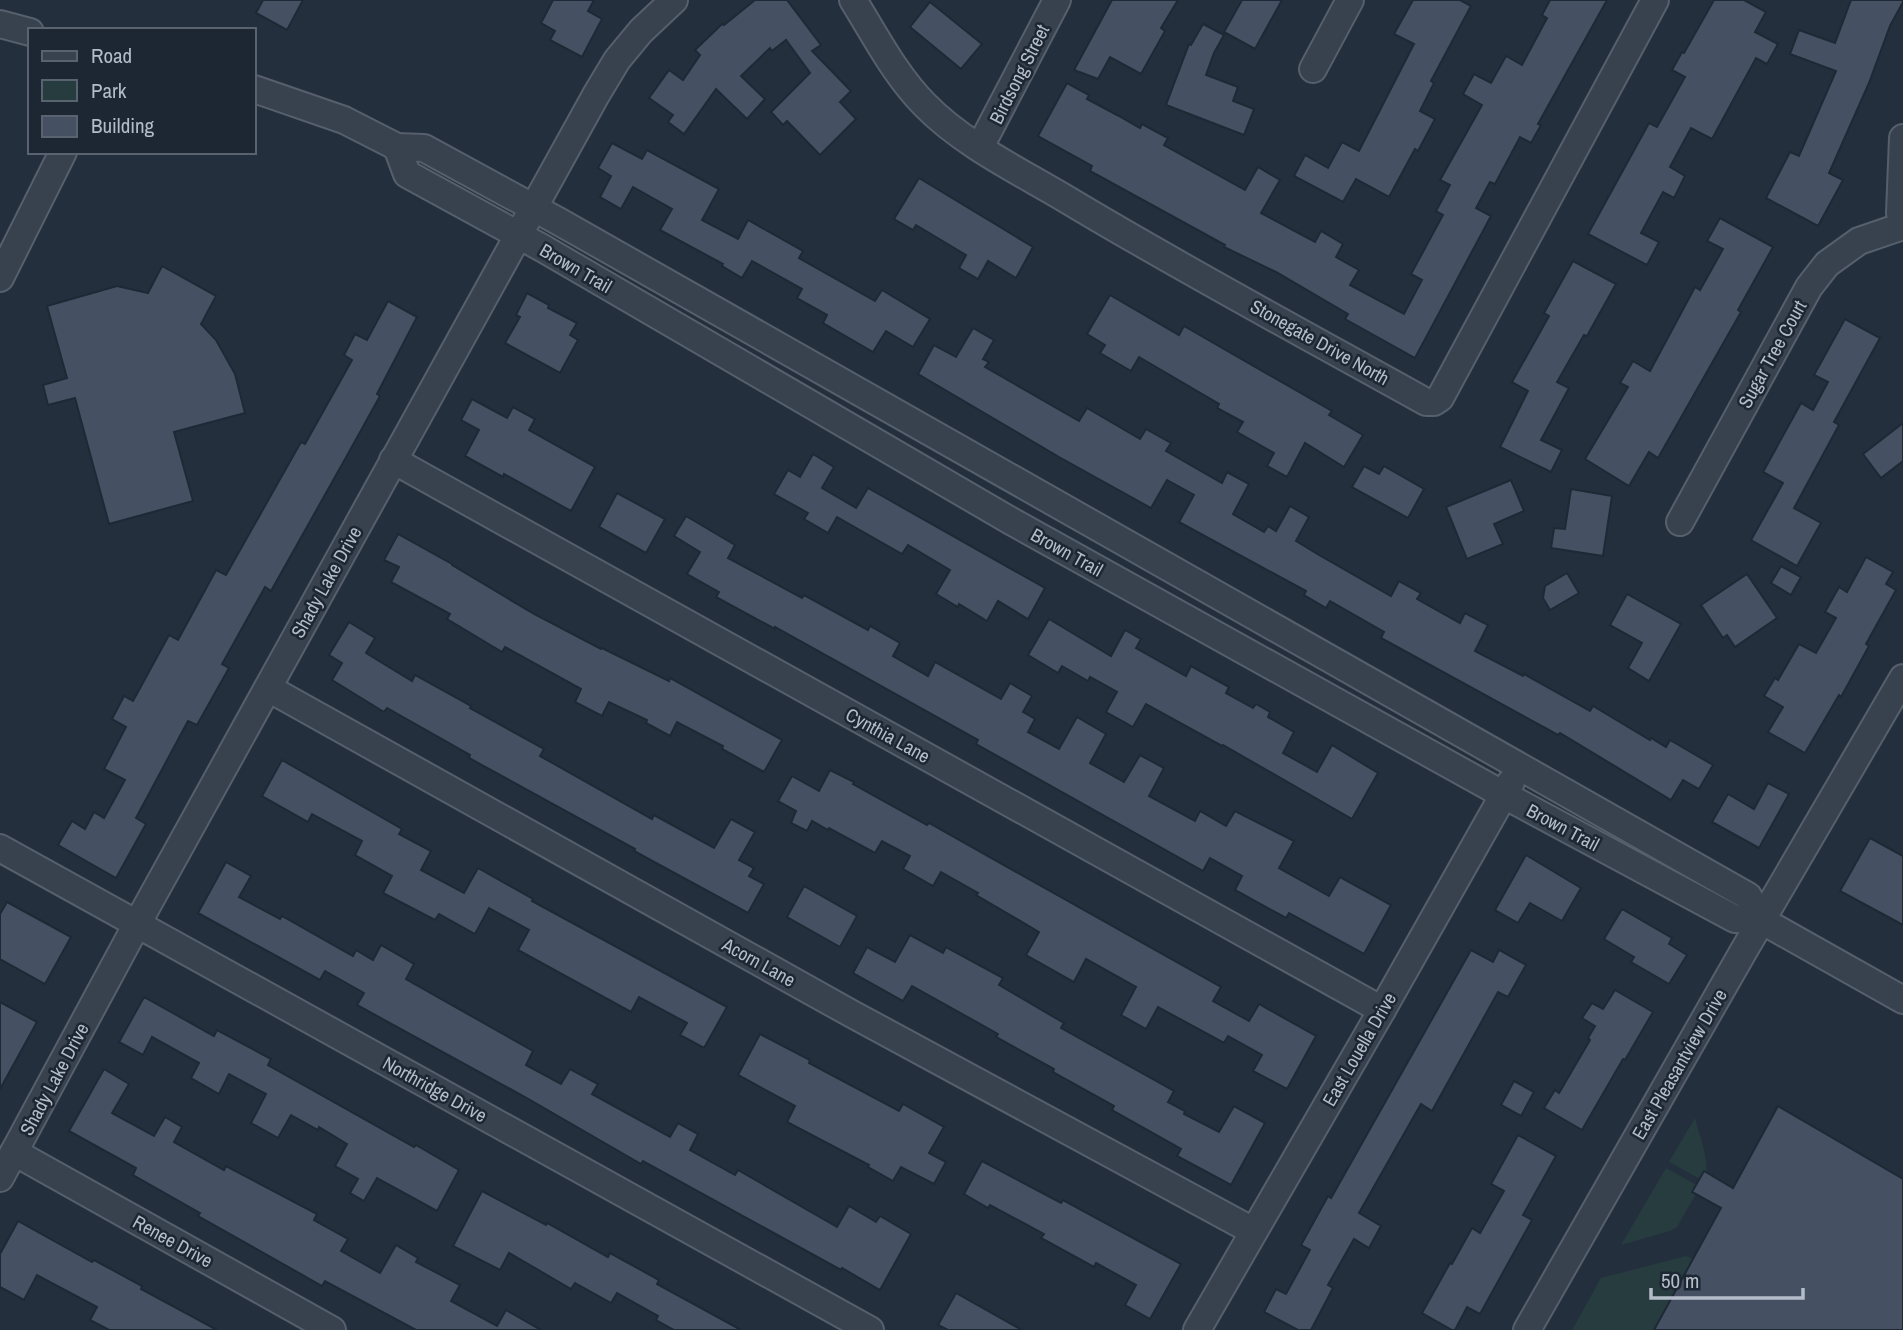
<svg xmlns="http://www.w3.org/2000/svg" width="1903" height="1330" font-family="'Archivo Narrow',sans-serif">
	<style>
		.green { fill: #263c3f }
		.building { fill: #455162; stroke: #1f2835; stroke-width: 2 }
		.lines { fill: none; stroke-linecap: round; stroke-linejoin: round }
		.minor-casing { stroke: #565f6c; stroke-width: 30 }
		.minor { stroke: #38414e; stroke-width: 26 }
		.labels { text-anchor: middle; stroke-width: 5; stroke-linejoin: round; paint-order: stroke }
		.street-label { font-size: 19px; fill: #b4bcc9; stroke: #1d2633 }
	</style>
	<rect width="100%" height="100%" fill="#242f3e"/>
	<!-- green -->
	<g class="green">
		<path d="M1695,1118c4,17 17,47 9,63l-35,-19z"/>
		<polygon points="1666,1168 1700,1187 1677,1227 1670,1231 1621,1245"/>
		<polygon points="1686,1256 1693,1259 1654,1330 1572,1330 1601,1278"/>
	</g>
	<!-- building -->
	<g class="building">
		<polygon points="263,0 303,0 287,30 256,13"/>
		<polygon points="553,0 594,0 588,11 602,19 582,57 550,40 555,31 541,23"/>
		<polygon points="755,0 787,0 821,45 812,51 851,91 840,102 856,119 820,155 787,121 783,125 771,112 810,73 786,40 772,51 770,48 741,76 765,99 747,119 716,89 684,134 668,122 673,115 649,98 669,70 683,80 700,55 695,50 722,24 724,25"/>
		<polygon points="1112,0 1178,0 1161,28 1165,31 1141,74 1110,57 1098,79 1074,70"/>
		<polygon points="1242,0 1282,0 1255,49 1224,32"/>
		<polygon points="1413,0 1460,0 1471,6 1431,81 1434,83 1420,111 1435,119 1418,151 1415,149 1389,197 1356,179 1343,202 1294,176 1305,155 1328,168 1342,142 1359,151 1414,44 1394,34"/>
		<polygon points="1550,0 1607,0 1538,124 1541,125 1531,143 1520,137 1495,184 1490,182 1476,208 1491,216 1415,358 1345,319 1348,314 1276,272 1224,247 1225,245 1090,171 1092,166 1038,136 1067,83 1089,95 1087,99 1119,116 1140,128 1142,124 1168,138 1164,145 1245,190 1258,167 1280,180 1261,213 1315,242 1321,231 1343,244 1336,257 1359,270 1350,285 1404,314 1422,280 1411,274 1443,215 1436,211 1450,185 1440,180 1482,105 1463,94 1474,74 1491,83 1506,56 1522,65 1547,18 1542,15"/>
		<polygon points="1714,0 1744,0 1766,12 1755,32 1778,44 1767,64 1756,58 1712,139 1691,128 1670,167 1685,176 1674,198 1663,192 1641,233 1659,242 1647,265 1588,234 1649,123 1657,127 1685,77 1672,70 1682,52 1684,53"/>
		<polygon points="1851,0 1903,0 1903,2 1890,26 1869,83 1829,173 1843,180 1818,226 1766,198 1790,152 1799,156 1836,71 1790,54 1799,30 1835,43"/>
		<polygon points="930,2 982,44 961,69 910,27"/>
		<polygon points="1203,24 1224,35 1214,53 1206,75 1238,87 1233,101 1254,109 1244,135 1166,105 1189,44 1191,45"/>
		<polygon points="612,143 642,159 647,150 719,189 702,220 738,239 748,220 803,251 799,258 875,301 882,290 930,319 913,347 886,331 873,352 823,323 827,315 797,298 802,289 752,261 742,278 722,266 723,264 660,230 672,209 633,187 621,209 600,197 611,176 598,168"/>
		<polygon points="919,178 1033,247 1016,278 988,261 978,279 959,268 966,255 916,225 913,230 894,219"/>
		<polygon points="1720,218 1773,247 1738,310 1741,312 1658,458 1649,452 1629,486 1585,459 1628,387 1620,383 1633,361 1650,371 1695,287 1700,290 1723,249 1707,241"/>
		<polygon points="1573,261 1616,284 1587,336 1584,335 1557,382 1569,388 1541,440 1562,450 1551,472 1500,447 1528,391 1512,382 1549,316 1544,313"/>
		<polygon points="162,266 216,296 201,324 216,340 235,374 245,413 174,432 193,501 109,524 75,398 48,405 43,385 67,378 47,306 117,286 148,293"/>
		<polygon points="527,293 549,305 548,308 577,323 570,335 578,340 560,373 505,343 520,317 516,315"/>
		<polygon points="1110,295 1179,335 1184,326 1332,411 1329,415 1363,435 1344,467 1305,443 1287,477 1267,466 1274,453 1237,432 1243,422 1217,408 1219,404 1139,357 1131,371 1100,353 1105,345 1087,334"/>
		<polygon points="388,301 417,317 377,394 380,396 349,452 271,591 265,587 222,664 229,668 197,725 188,721 136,818 146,824 116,878 58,845 72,821 85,829 94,812 104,818 125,780 104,769 126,727 112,719 124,696 133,701 169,635 178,640 216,570 226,575 301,442 305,444 352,360 344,355 355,334 367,340"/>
		<polygon points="1845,319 1880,338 1834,422 1839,425 1794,508 1821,523 1797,566 1751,540 1783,483 1763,472 1801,403 1813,410 1828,382 1814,375"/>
		<polygon points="973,328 994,340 983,359 989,362 985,367 1079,421 1087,408 1140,439 1146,429 1171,443 1166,451 1222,483 1227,472 1249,484 1233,514 1264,532 1268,526 1276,531 1290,506 1309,517 1296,541 1319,555 1391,596 1399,581 1421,593 1417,599 1460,623 1465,613 1488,625 1475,651 1523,676 1524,674 1590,711 1593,706 1650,740 1651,738 1666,747 1670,740 1713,765 1699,789 1683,780 1671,800 1560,733 1558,735 1381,638 1384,632 1330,601 1326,608 1304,595 1306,591 1179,522 1194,495 1167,480 1151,508 1059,457 918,374 934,345 956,357"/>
		<polygon points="472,399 507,418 513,407 535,419 529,430 595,467 571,511 504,474 503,477 465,456 479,430 461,420"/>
		<polygon points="1903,423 1903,461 1881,478 1863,454"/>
		<polygon points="813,454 834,467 822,488 856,508 868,488 1045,588 1028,619 998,601 987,621 959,604 958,607 936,594 950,570 908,545 902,554 837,517 828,533 804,519 808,513 774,494 788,470 800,477"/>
		<polygon points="1364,466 1379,474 1384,466 1424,489 1408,518 1352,487"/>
		<polygon points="1511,480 1524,511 1494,524 1503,544 1467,559 1446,507"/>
		<polygon points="1571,489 1612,496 1603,556 1551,548 1554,528 1565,529"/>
		<polygon points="617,493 665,519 646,553 599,527"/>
		<polygon points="686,516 735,545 728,558 802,598 804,595 868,630 870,626 900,643 893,656 928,676 935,662 1001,699 1010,683 1032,696 1023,712 1035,719 1028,732 1059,749 1077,717 1106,734 1090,763 1124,782 1140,755 1164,768 1149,796 1195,821 1200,811 1226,826 1235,811 1294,841 1279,868 1329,896 1340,877 1391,905 1364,954 1289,913 1286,918 1235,890 1242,876 1210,858 1203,871 976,744 978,740 775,627 775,629 716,597 719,592 687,574 700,552 674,536"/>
		<polygon points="398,534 452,564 452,565 534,614 601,649 602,648 669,681 670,678 782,740 764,772 722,749 723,746 677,722 670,736 646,723 647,720 609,702 602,716 575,702 581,689 505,647 502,652 447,619 450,614 391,582 399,567 384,560"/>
		<polygon points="1866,557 1893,572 1886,584 1896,590 1866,644 1869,646 1841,697 1839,695 1805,753 1768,732 1783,707 1764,696 1775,678 1778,680 1799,644 1816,653 1836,618 1825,612 1839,587 1847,592"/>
		<polygon points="1781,566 1801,577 1791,595 1771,583"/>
		<polygon points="1567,573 1579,593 1550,610 1543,598 1545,586"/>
		<polygon points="1747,574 1777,618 1735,647 1727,635 1723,638 1701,605"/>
		<polygon points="1627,594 1681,624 1649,681 1628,668 1642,643 1610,625"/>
		<polygon points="1049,619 1111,656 1125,630 1141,639 1136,648 1186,676 1191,666 1229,687 1226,693 1253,708 1256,704 1270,712 1268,717 1294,732 1283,753 1317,772 1332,745 1378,773 1352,819 1223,745 1222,746 1146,704 1133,727 1106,712 1117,692 1090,677 1088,681 1062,666 1058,673 1028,655"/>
		<polygon points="349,622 375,638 366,653 412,681 415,675 471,706 470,708 544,749 540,756 652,819 654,815 714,848 731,819 755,832 739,860 754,868 749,876 764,884 748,913 634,851 635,849 469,758 470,755 387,708 384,712 332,680 342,663 329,655"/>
		<polygon points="282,760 402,829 399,834 431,851 421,870 464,893 478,868 533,899 532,901 727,1007 704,1048 680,1035 687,1023 639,997 631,1012 518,950 529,930 489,908 475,934 439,914 435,920 383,893 392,876 355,855 362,841 312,814 308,822 262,796"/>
		<polygon points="830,770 854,782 853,784 927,825 929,823 1221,987 1213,1001 1249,1021 1259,1004 1316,1036 1287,1089 1253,1071 1262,1055 1228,1036 1224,1043 1158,1007 1146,1029 1121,1015 1136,987 1086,959 1074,982 1026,955 1039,932 976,895 978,893 941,872 933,886 903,869 910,856 882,841 875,853 829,828 828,830 812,821 807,831 791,823 796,811 778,801 792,776 819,791"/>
		<polygon points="1768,783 1789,794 1759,848 1712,822 1728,794 1754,809"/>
		<polygon points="1870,838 1903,856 1903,925 1840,891"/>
		<polygon points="1526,855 1581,888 1562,921 1530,903 1518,923 1495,910"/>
		<polygon points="226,862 251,876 239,897 280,919 282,916 353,956 356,950 373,960 381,945 414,964 406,979 533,1051 526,1065 561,1084 570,1069 598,1084 592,1094 670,1137 678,1123 698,1134 690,1150 735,1175 738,1170 837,1227 849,1206 876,1222 880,1216 911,1234 880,1290 842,1268 841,1270 643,1161 641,1164 525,1097 357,1005 364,993 325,971 320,980 198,913"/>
		<polygon points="804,886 857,916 840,947 787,917"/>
		<polygon points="7,902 71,937 45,984 0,959 0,914"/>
		<polygon points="1622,909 1672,938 1669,944 1687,955 1669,984 1631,962 1634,957 1604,939"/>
		<polygon points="910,935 943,953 946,947 1003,978 999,985 1064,1023 1061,1028 1174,1091 1168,1102 1185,1111 1184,1114 1219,1132 1234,1106 1265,1123 1231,1185 1177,1156 1181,1149 1112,1110 1114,1106 1053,1072 1054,1069 996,1037 998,1034 912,986 903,1001 853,973 867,947 895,962"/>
		<polygon points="1471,950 1493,962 1499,950 1526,965 1508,997 1498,992 1432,1111 1421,1104 1359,1213 1381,1226 1369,1248 1354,1239 1328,1285 1333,1288 1311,1330 1298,1330 1264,1312 1276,1289 1286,1294 1310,1250 1301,1245 1328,1196 1331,1198"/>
		<polygon points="1615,990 1653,1012 1625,1060 1623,1059 1582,1130 1544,1108 1555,1090 1559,1093 1590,1040 1588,1038 1595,1026 1582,1018 1592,1003 1603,1009"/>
		<polygon points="144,997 214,1036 217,1030 271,1059 268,1065 414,1147 416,1145 459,1170 437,1211 377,1178 364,1201 350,1193 358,1179 335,1166 347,1144 319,1127 318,1130 291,1115 278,1138 251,1123 266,1094 229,1074 219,1094 191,1078 199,1063 152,1037 143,1055 119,1042"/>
		<polygon points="0,1002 37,1022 0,1089"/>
		<polygon points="760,1034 810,1060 809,1063 899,1111 903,1104 944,1127 929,1153 946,1162 934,1184 901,1167 893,1181 868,1167 869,1165 787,1122 795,1106 738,1075"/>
		<polygon points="104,1069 129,1084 112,1113 154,1136 165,1117 182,1127 174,1142 224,1170 226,1166 317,1214 314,1220 348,1239 341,1251 380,1273 396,1245 418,1258 416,1262 460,1285 451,1301 497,1326 506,1310 541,1330 416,1330 325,1281 322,1286 198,1216 200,1213 133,1175 136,1168 69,1131"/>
		<polygon points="1514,1081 1534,1092 1521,1116 1501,1105"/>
		<polygon points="1778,1106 1903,1179 1903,1330 1654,1330 1721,1208 1692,1192 1704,1171 1733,1188"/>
		<polygon points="1518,1135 1556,1156 1523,1215 1532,1220 1480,1314 1467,1307 1455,1330 1452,1330 1422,1313 1450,1263 1452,1264 1472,1228 1480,1233 1504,1191 1491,1184"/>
		<polygon points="982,1161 1061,1203 1063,1200 1181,1264 1150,1319 1125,1305 1136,1285 1096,1263 1094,1267 1041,1238 1044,1234 990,1205 988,1208 964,1194"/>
		<polygon points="482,1191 546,1225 547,1223 608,1257 610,1253 659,1280 657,1284 741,1330 674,1330 656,1320 658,1316 617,1293 611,1303 575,1283 571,1289 509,1253 500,1270 453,1246"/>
		<polygon points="18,1221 92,1262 94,1260 142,1286 141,1289 217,1330 109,1330 90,1320 97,1307 37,1275 24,1300 0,1287 0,1254"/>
		<polygon points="956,1293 1022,1330 948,1330 938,1325"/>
	</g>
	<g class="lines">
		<!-- minor casing -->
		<g class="minor-casing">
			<g id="minor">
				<path d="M853,0c22,35 42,75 72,105 38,39 94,66 141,94 118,71 240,136 360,203h8l6,-4 215,-398"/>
				<polyline points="0,24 30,32"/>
				<polyline points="1313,69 1350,0"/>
				<polyline points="254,89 344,120 397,147 424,148 558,221 1748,896 1761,920"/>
				<polyline points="1903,138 1900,213 1903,225"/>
				<polyline points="397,147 407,174 544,249 1011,521 1504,795 1735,919 1761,920 1903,1000"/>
				<polyline points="980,147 1057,0"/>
				<polyline points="0,278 63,152"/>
				<polyline points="393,460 1382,1010"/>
				<polyline points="1680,522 1809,287 1827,264 1859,241 1903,226"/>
				<polyline points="268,688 852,1014 1253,1231"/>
				<polyline points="0,848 870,1330"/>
				<polyline points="14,1152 332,1330"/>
				<polyline points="0,1178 137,924 596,95 617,60 641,31 674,0"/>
				<polyline points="1197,1330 1382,1010 1511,782"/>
				<polyline points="1527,1330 1743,952 1903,678"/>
			</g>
		</g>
		<!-- minor -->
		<use href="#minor" class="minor"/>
	</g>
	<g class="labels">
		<!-- street labels -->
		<g class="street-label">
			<text transform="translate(1019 74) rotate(-63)" y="7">Birdsong Street</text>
			<text transform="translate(576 268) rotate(30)" y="7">Brown Trail</text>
			<text transform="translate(1320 342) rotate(29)" y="7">Stonegate Drive North</text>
			<text transform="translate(1772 354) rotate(-61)" y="7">Sugar Tree Court</text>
			<text transform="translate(1067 552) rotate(29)" y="7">Brown Trail</text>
			<text transform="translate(326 582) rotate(-61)" y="7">Shady Lake Drive</text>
			<text transform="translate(888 735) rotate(29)" y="7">Cynthia Lane</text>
			<text transform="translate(1563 827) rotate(28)" y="7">Brown Trail</text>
			<text transform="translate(759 962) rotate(29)" y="7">Acorn Lane</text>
			<text transform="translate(1359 1049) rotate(-60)" y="7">East Louella Drive</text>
			<text transform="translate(1679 1064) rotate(-60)" y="7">East Pleasantview Drive</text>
			<text transform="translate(54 1079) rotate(-62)" y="7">Shady Lake Drive</text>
			<text transform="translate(435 1089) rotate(29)" y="7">Northridge Drive</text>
			<text transform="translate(173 1241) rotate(29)" y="7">Renee Drive</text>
		</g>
	</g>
	<!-- legend -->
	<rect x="28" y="28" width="228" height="126" fill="#1d2633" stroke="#59626f" stroke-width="2"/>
	<rect x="42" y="51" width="35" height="10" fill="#38414e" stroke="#59626f" stroke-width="2"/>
	<text x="91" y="63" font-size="21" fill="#b4bcc9">Road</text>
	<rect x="42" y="80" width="35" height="21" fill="#263c3f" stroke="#59626f" stroke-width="2"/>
	<text x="91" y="98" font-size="21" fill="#b4bcc9">Park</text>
	<rect x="42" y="116" width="35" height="21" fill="#455162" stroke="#59626f" stroke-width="2"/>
	<text x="91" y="133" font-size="21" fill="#b4bcc9">Building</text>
	<!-- scale -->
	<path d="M1651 1288v10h152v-10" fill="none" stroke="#b4bcc9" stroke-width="3.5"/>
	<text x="1661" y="1288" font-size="21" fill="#b4bcc9" stroke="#1d2633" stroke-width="5" paint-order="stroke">50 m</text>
</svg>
